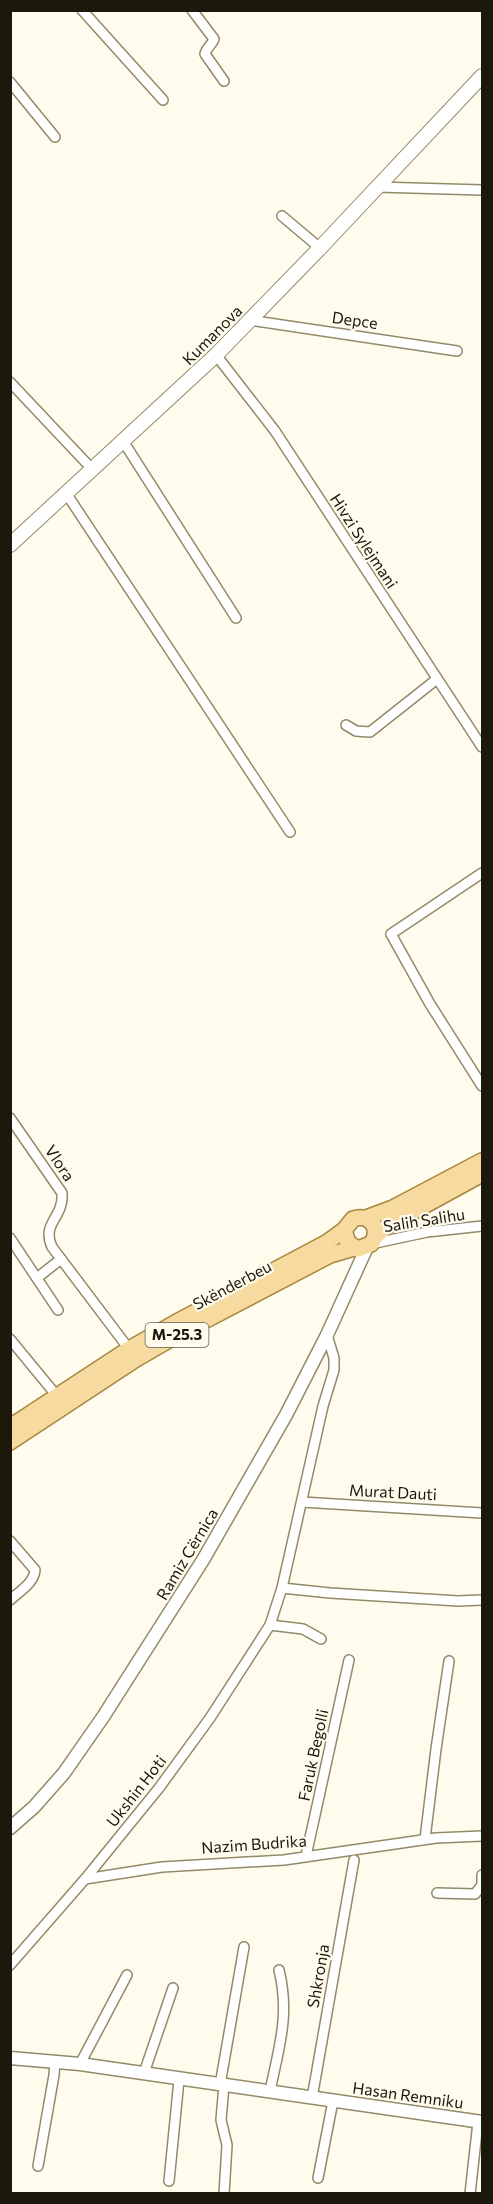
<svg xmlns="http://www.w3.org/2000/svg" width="493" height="2204" font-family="Commissioner,sans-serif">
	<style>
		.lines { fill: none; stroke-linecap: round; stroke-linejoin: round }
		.minor-casing { stroke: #928a68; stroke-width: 12 }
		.tertiary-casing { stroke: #928a68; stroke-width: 15 }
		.secondary-casing { stroke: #928a68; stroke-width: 16 }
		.primary-casing { stroke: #a68742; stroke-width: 18 }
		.minor { stroke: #fff; stroke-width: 9 }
		.tertiary { stroke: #fff; stroke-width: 12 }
		.secondary { stroke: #fff; stroke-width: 14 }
		.primary { stroke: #f6da9f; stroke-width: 15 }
		.labels { text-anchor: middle; stroke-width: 4.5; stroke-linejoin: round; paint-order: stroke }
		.shield { fill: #fffced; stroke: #605d50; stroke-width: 1.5 }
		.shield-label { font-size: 15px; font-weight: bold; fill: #1c190c }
		.street-label { font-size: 16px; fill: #1c190c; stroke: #fffced }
	</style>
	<rect width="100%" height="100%" fill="#fffced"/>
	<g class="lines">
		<!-- minor casing -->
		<g class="minor-casing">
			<g id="minor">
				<polyline points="82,10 163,100"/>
				<path d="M192,10l22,29c-2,6 -8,9 -9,15l19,27"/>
				<polyline points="10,82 55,137"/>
				<polyline points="377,187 482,190"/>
				<polyline points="282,216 320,248"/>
				<polyline points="249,320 457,351"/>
				<polyline points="216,355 275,431 482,747"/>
				<polyline points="10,382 92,469"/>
				<polyline points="123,441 236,618"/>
				<polyline points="66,493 290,832"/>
				<polyline points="346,725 356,731 370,732 437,679"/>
				<polyline points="482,873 391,934 430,1004 482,1086"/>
				<path d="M10,1118l52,75c2,25 -21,30 -10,54l77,102"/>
				<polyline points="10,1238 58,1310"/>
				<polyline points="371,1244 427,1232 482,1226"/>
				<polyline points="37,1278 61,1259"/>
				<polyline points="10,1339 52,1390 55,1397"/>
				<polyline points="302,1502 482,1513"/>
				<path d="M10,1541l25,29c-1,13 -15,21 -25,30"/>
				<polyline points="282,1588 330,1593 458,1601 482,1600"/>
				<polyline points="270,1625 303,1629 321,1639"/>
				<polyline points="425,1839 436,1749 449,1661"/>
				<polyline points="306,1856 349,1660"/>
				<polyline points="85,1879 162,1867 284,1860 436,1838 482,1836"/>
				<polyline points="437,1893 475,1894 482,1885 482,1875"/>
				<polyline points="10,1965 85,1879 159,1788 210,1718 270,1625 282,1588 323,1406 334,1370 334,1358 327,1335"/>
				<polyline points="80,2064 127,1975"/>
				<polyline points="144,2073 173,1988"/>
				<polyline points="220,2085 244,1947"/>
				<polyline points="224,2085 221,2120 227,2145 224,2194"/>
				<path d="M270,2091c9,-44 20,-76 9,-121"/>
				<polyline points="312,2098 354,1860"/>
				<polyline points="38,2166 54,2075 55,2062"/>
				<polyline points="318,2178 333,2101"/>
				<polyline points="169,2181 179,2080"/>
				<polyline points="470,2194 478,2122"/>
			</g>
		</g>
		<!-- tertiary casing -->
		<g class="tertiary-casing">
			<g id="tertiary">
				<polyline points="10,1828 34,1807 64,1773 103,1717 203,1560 286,1415 327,1335 367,1247"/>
				<polyline points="10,2058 80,2064 482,2122"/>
			</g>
		</g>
		<!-- secondary casing -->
		<g class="secondary-casing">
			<polyline id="secondary" points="10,545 216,355 320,248 482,76"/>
		</g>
		<!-- primary casing -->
		<g class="primary-casing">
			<g id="primary">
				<polyline points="366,1218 393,1208 482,1161"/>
				<polyline points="376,1236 387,1226 482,1174"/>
				<path d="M10,1427l119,-78 46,-26 151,-80 18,-13 9,-11c17,-6 29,10 18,25l-13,5 -10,-6 -4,-13"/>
				<polyline points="10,1442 136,1359 181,1333 330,1255 354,1248"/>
			</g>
		</g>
		<!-- minor -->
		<use href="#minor" class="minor"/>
		<!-- tertiary -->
		<use href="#tertiary" class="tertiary"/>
		<!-- secondary -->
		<use href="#secondary" class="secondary"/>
		<!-- primary -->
		<use href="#primary" class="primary"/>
	</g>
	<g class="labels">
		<!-- shield labels -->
		<rect class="shield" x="145.5" y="1323" width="63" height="24" rx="4.5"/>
		<g class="shield-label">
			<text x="177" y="1340">M-25.3</text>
		</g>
		<!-- street labels -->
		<g class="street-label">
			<text transform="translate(355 320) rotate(8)" y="6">Depce</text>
			<text transform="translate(212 335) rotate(-45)" y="6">Kumanova</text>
			<text transform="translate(364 541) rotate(57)" y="6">Hivzi Sylejmani</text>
			<text transform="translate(60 1163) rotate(56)" y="6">Vlora</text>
			<text transform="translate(424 1220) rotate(-9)" y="6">Salih Salihu</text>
			<text transform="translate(232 1285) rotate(-28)" y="6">Skënderbeu</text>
			<text transform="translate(393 1492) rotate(3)" y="6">Murat Dauti</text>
			<text transform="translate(187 1554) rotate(-59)" y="6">Ramiz Cërnica</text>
			<text transform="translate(313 1755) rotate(-78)" y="6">Faruk Begolli</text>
			<text transform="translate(136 1791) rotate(-52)" y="6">Ukshin Hoti</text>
			<text transform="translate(254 1844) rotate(-4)" y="6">Nazim Budrika</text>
			<text transform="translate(318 1976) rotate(-80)" y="6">Shkronja</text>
			<text transform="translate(408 2095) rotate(8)" y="6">Hasan Remniku</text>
		</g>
	</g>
	<!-- border -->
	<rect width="493" height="2204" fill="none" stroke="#1c190c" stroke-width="24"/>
</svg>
